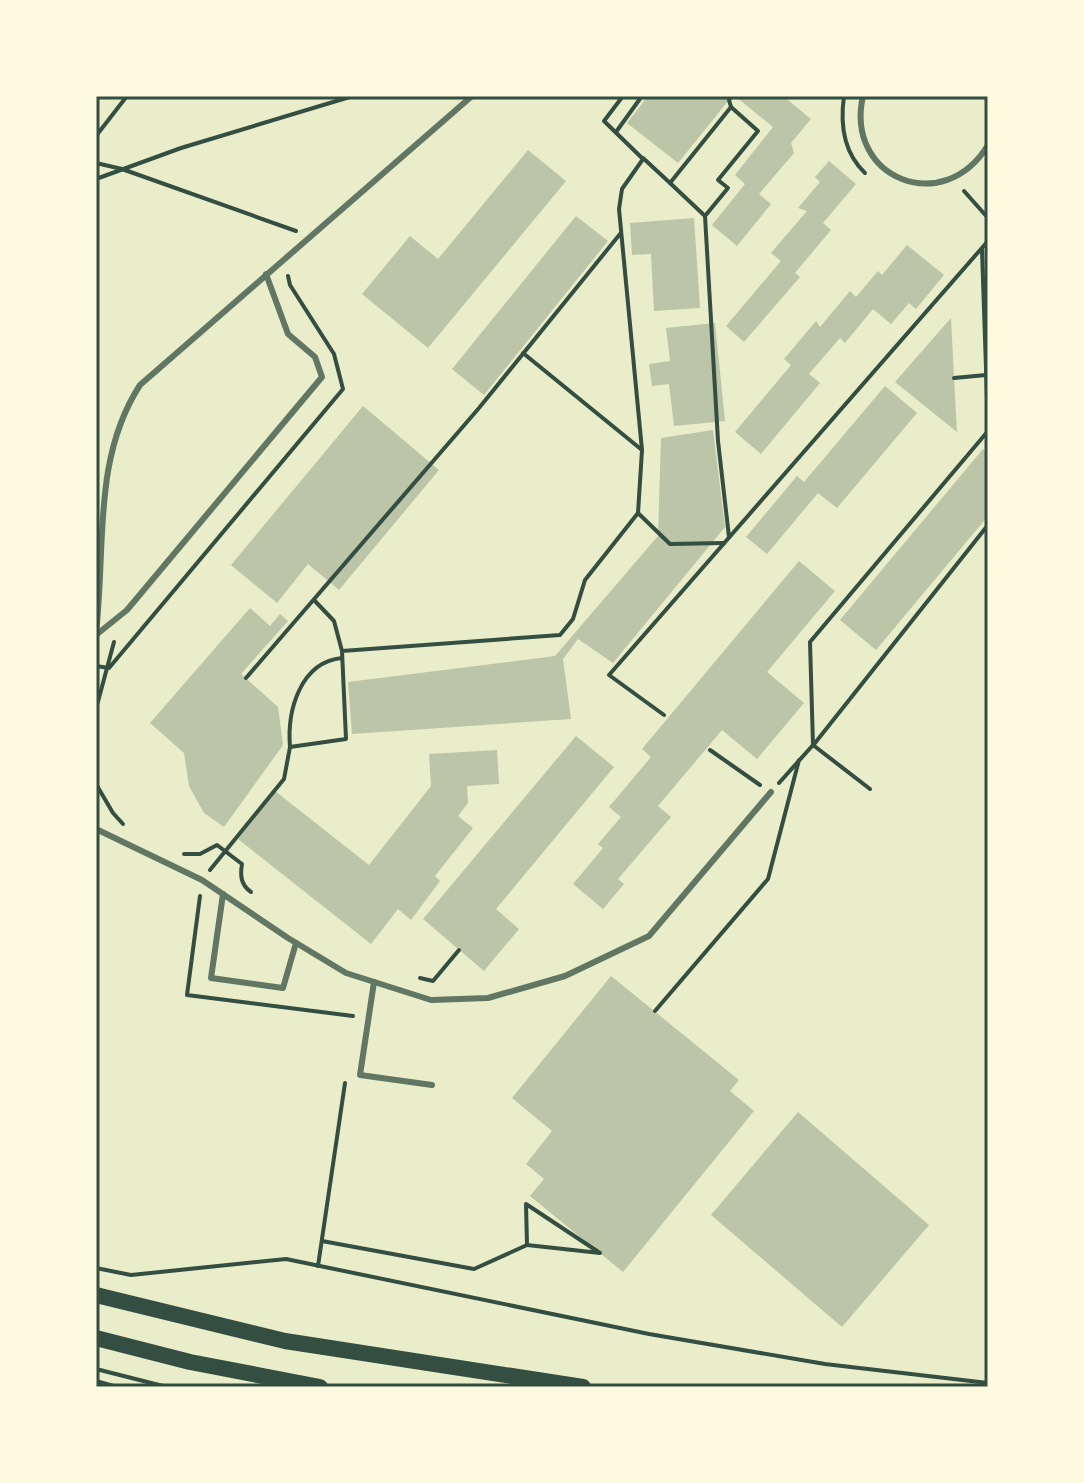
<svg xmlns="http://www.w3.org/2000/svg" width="1084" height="1483" font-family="'Asap Condensed',sans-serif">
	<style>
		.building { fill: #bcc5a7 }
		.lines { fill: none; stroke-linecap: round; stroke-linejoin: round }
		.path { stroke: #344e41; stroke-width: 4 }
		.service { stroke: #617663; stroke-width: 6 }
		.secondary { stroke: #344e41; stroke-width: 16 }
		.neatline { fill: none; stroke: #344e41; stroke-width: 3 }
	</style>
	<rect width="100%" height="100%" fill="#e9edc9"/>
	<!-- building -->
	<g class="building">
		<polygon points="648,96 724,96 729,100 678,163 627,123"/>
		<polygon points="735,96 783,96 811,119 791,143 794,153 759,194 771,204 737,246 712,225 745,184 735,175 773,127"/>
		<polygon points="528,150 566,181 428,348 362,294 410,236 438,259"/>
		<polygon points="829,161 856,184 823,223 831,230 795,273 800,277 744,342 726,326 781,261 771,253 807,211 798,208 820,182 815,177"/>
		<polygon points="576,216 608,241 484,395 452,369"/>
		<polygon points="694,218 700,308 654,311 651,254 632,255 630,223"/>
		<polygon points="907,245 944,275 916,309 909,303 891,324 873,309 845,343 840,338 809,374 820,383 761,454 735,432 791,365 784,359 816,321 820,327 850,291 856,297 878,271 882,275"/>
		<polygon points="951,318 954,378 957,432 895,382"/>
		<polygon points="715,323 725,421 674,426 669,384 652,386 649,364 670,361 666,328"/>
		<polygon points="885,386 917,413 837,508 818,493 767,554 746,537 797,476 804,482"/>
		<polygon points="363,406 439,470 339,590 308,564 277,603 231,565"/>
		<polygon points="713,430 725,527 613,663 578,639 563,659 571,719 352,734 348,682 555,656 658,536 661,438"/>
		<polygon points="983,449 988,454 988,516 876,650 840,620"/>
		<polygon points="799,561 835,591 767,672 804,703 757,759 722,730 658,806 671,817 618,879 624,884 603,909 573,884 603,848 598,844 621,817 609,807 651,757 642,749"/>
		<polygon points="250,608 270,626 280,614 288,621 241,674 278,707 283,745 224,827 204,813 189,786 184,753 150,723"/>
		<polygon points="576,736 614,767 496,909 519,929 484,971 423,919"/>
		<polygon points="497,750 499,784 467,786 468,803 458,816 473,828 435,876 440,881 411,920 398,909 371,944 238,839 275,791 369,865 431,786 429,754"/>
		<polygon points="611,976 739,1080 730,1091 754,1111 623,1272 530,1196 544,1179 526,1164 552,1131 512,1098"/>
		<polygon points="798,1112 929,1225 842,1327 711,1215"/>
	</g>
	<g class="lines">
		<!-- path -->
		<g class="path">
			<path d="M844,96c-4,28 0,57 21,77"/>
			<polyline points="616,132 642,96"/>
			<polyline points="96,136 127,96"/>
			<polyline points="643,158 670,183 731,107 729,100 732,96"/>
			<polyline points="96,163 122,169 296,231"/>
			<polyline points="96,179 181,148 353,96"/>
			<polyline points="670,183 705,216 728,188 718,180 758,131 731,107"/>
			<polyline points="964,191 988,218"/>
			<polyline points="705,216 718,441 729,537"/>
			<polyline points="982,250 988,427"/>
			<polyline points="523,353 642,450"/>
			<polyline points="954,378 986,375"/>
			<polyline points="638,513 670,544 724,543"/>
			<polyline points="314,600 334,621 342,651"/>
			<polyline points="96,666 109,668 343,389 334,354 290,285 288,276"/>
			<polyline points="246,678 479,408 620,234"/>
			<polyline points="96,709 114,642"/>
			<polyline points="664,715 609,675 988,241"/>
			<polyline points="815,743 988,525"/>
			<polyline points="813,745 810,642 988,431"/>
			<path d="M290,747c-3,-36 10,-85 52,-89"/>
			<polyline points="710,750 760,785"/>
			<polyline points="779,783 813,745 870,789"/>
			<polyline points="96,784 113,813 123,824"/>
			<path d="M184,854h16l17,-9 25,19c-2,12 -1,21 9,28"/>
			<polyline points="210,870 284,779 290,747 346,739 342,651 560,635 573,619 585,580 638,513 642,450 619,209 622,189 643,159 604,121 623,96"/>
			<polyline points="200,896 187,995 353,1016"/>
			<polyline points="420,978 433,981 459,950"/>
			<polyline points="655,1011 768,879 799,760"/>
			<polygon points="526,1204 600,1253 527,1245"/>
			<polyline points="322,1241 474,1269 527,1245"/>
			<polyline points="318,1266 345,1083"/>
			<polyline points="96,1268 131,1275 286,1259 649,1334 825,1364 988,1383"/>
			<polyline points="96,1369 167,1387"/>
			<polyline points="96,1381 117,1387"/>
		</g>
		<!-- service -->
		<g class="service">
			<path d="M863,96c-19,83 81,122 125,49"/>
			<path d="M96,632c10,-84 -4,-173 44,-247l332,-289"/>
			<polyline points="96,635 127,610 322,377 315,357 288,334 266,274"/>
			<polyline points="96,829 202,880 288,938 346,973 431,1000 488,998 565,976 649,936 771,792"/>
			<polyline points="223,894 211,978 283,988 296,943"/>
			<polyline points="374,982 360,1075 432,1085"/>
		</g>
		<!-- secondary -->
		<g class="secondary">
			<polyline points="96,1295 285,1341 583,1387"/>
			<polyline points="96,1338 190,1362 320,1387"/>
		</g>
	</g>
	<!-- border -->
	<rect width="1084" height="1483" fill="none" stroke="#fefae0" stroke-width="196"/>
	<rect x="98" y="98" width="888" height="1287" class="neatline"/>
</svg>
